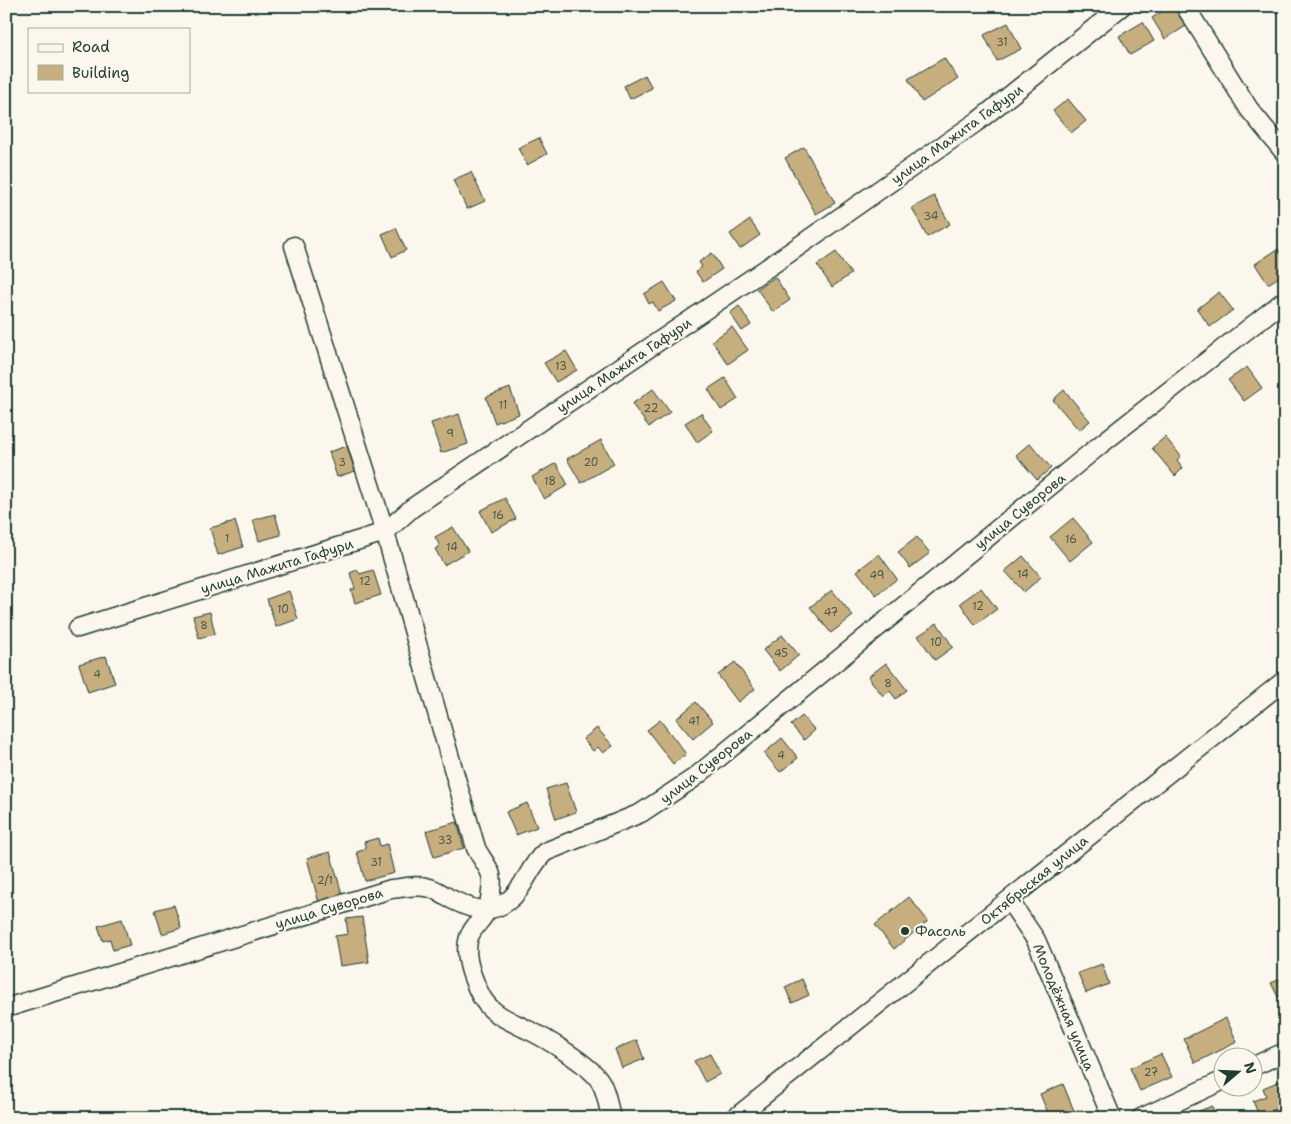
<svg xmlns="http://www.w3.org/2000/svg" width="1291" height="1124" font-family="'Shantell Sans',sans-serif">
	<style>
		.building { fill: #c7ae7e; stroke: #1f3d34 }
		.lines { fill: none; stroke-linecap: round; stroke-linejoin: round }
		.minor-casing { stroke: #1f3d34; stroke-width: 21 }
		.minor { stroke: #fbf7ec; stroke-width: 18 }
		.poi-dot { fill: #1f3d34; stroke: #fbf7ec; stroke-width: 2 }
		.labels { text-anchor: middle; stroke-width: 4.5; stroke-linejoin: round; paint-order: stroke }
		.number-label { font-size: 11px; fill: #495946 }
		.street-label { font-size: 14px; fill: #1f3d34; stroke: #fbf7ec }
		.poi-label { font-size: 14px; fill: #1f3d34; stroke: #fbf7ec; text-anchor: start }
	</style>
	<rect width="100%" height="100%" fill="#fbf7ec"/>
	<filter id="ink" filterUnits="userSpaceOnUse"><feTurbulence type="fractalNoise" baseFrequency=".02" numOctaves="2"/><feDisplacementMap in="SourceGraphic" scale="10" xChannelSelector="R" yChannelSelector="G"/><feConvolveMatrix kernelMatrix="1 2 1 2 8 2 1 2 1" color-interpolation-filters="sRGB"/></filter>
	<g filter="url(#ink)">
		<!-- building -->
		<g class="building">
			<polygon points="1171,6 1173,6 1186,26 1165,39 1152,18"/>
			<polygon points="1143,22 1154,41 1130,55 1119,36"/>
			<polygon points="1008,23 1021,49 997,61 984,35"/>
			<polygon points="944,58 958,79 922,102 908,79"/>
			<polygon points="645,75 652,88 630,99 624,86"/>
			<polygon points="1068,99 1086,121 1071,133 1053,111"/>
			<polygon points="539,138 547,154 527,165 518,148"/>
			<polygon points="804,147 835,203 816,214 785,158"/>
			<polygon points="471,172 485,201 467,209 453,180"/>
			<polygon points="934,196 950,224 927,237 912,208"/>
			<polygon points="750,220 760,235 740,249 730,234"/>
			<polygon points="396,228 406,250 392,257 382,234"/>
			<polygon points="1278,249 1285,260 1285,273 1268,284 1255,264"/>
			<polygon points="836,252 851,274 832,287 817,265"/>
			<polygon points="712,253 722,269 703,282 696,272 702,267 699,262"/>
			<polygon points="775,277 790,300 773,312 757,289"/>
			<polygon points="664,282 676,301 658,311 653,302 649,304 644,294"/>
			<polygon points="1219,292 1233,310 1210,327 1197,309"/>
			<polygon points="739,306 751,325 742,331 730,313"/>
			<polygon points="732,327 748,350 728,364 712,341"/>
			<polygon points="566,351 577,370 556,382 544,363"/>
			<polygon points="1247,367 1262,388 1244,401 1228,380"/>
			<polygon points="725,378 738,399 721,410 708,389"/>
			<polygon points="510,388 519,414 495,423 486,397"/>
			<polygon points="653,389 670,412 649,427 632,404"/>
			<polygon points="1064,390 1090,421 1079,430 1053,400"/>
			<polygon points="701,413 713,431 697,442 685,423"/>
			<polygon points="459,414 468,444 441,453 431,423"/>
			<polygon points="1165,437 1181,456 1177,460 1183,468 1175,476 1152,448"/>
			<polygon points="601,440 614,464 581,483 567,459"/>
			<polygon points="1030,443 1051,468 1037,480 1016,455"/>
			<polygon points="347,446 355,471 337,477 329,452"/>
			<polygon points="556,463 568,485 544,499 532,477"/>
			<polygon points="505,498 516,519 491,532 480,511"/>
			<polygon points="275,514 281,535 259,541 253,520"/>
			<polygon points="1073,518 1093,542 1070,561 1050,537"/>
			<polygon points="235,521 243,547 218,555 210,528"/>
			<polygon points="453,527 468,551 444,565 435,549 440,546 435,537"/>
			<polygon points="917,537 930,553 910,568 898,552"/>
			<polygon points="879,554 897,579 876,595 857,571"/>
			<polygon points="1023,556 1041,577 1024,592 1005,571"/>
			<polygon points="357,570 360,574 373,570 381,595 355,603 351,590 355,589 350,573"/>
			<polygon points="981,588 997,609 975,625 960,603"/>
			<polygon points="832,590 853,616 831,633 810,607"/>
			<polygon points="289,591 298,619 276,627 267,599"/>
			<polygon points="210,612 215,634 199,638 193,616"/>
			<polygon points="937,623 953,647 935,660 918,636"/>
			<polygon points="782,635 799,655 780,671 763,650"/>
			<polygon points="106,656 115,683 88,692 79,664"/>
			<polygon points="735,662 755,689 738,702 718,675"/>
			<polygon points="886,663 907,690 896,699 890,691 883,696 868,677"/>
			<polygon points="696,702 713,722 693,739 676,719"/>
			<polygon points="802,716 815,730 804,740 791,725"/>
			<polygon points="660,720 686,754 673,764 647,730"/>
			<polygon points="597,728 613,746 603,753 598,747 593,751 583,739"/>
			<polygon points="782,738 798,758 780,772 764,753"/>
			<polygon points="566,783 576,812 556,819 546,789"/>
			<polygon points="527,803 537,827 516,835 506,812"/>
			<polygon points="457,822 464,848 434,857 426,831"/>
			<polygon points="378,838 380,846 387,844 394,873 365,881 357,852 366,849 364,842"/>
			<polygon points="330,852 344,901 320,907 307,858"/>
			<polygon points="909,897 928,921 894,949 875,925"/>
			<polygon points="174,905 181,928 162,934 155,910"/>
			<polygon points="362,917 369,962 340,966 335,936 348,934 346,919"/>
			<polygon points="122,919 130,945 113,950 110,939 103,941 98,926"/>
			<polygon points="1102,964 1109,984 1086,993 1078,973"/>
			<polygon points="1285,977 1285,996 1284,995 1278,997 1271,983"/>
			<polygon points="802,979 809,995 792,1003 785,987"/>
			<polygon points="1226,1018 1237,1042 1195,1063 1184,1039"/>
			<polygon points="637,1040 644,1059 622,1068 615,1049"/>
			<polygon points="710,1054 720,1074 705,1082 694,1061"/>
			<polygon points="1161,1054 1172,1077 1140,1091 1130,1068"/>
			<polygon points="1285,1079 1285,1105 1259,1116 1253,1101 1266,1096 1263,1088"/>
			<polygon points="1063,1084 1077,1118 1050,1118 1040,1094"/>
			<polygon points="1212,1106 1216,1118 1202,1118 1199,1111"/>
		</g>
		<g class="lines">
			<!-- minor casing -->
			<g class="minor-casing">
				<g id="minor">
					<polyline points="1185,6 1249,109 1285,153"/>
					<path d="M294,246l91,286 91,316c4,9 12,17 15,27 2,8 -1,30 -5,37 -5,9 -13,15 -17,25 -6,18 4,43 12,59 10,18 27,24 45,33 18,8 64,36 74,52 7,11 8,25 11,37"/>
					<polyline points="78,628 385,532 412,508 779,260 978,121 1122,6"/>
					<polyline points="1009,900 1036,940 1112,1118"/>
					<path d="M6,1008l385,-119c12,-1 26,-5 39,-1 5,1 12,6 17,9 21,11 40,20 61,4 17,-13 21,-35 37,-49l96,-39 53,-35 406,-333 185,-145"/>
					<polyline points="1254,1066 1285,1052"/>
					<polyline points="735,1118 1285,680"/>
					<polyline points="1141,1118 1224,1080"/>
				</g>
			</g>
			<!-- minor -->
			<use href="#minor" class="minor"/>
		</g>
	</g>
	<!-- markers -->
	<circle class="poi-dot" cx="905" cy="931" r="5"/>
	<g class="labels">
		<!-- number labels -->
		<g class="number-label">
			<text x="1002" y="46">31</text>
			<text x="931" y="220">34</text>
			<text x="561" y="370">13</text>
			<text x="503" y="409">11</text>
			<text x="651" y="412">22</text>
			<text x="450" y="437">9</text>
			<text x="342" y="466">3</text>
			<text x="591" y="466">20</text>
			<text x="550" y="485">18</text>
			<text x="498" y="519">16</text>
			<text x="227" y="542">1</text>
			<text x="1071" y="543">16</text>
			<text x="452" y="551">14</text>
			<text x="1023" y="578">14</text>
			<text x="877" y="579">49</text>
			<text x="365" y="585">12</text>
			<text x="978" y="610">12</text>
			<text x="283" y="613">10</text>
			<text x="831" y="616">47</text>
			<text x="204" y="629">8</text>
			<text x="936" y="646">10</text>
			<text x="781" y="657">45</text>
			<text x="97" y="678">4</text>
			<text x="888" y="687">8</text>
			<text x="694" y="725">41</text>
			<text x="781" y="759">4</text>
			<text x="445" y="844">33</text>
			<text x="376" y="866">31</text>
			<text x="325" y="884">2/1</text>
			<text x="1151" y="1076">27</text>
		</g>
		<!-- street labels -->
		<g class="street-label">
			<text transform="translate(957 134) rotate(-36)" y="5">улица Мажита Гафури</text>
			<text transform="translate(624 365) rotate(-34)" y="5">улица Мажита Гафури</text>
			<text transform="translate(1020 511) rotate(-39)" y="5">улица Суворова</text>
			<text transform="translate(277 566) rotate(-17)" y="5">улица Мажита Гафури</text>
			<text transform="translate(706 766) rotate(-38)" y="5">улица Суворова</text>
			<text transform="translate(1034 880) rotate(-39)" y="5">Октябрьская улица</text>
			<text transform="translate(329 908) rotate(-17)" y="5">улица Суворова</text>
			<text transform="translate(1064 1007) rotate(67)" y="5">Молодёжная улица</text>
		</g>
		<!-- poi labels -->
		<g class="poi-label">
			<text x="915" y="936">Фасоль</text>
		</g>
	</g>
	<!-- margin -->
	<rect width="1291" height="1124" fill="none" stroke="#fbf7ec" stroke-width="25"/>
	<rect x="12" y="12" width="1266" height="1099" fill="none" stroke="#1f3d34" stroke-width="2" filter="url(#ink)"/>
	<!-- legend -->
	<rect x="28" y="28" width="162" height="65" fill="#fbf7ec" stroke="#a3ada2"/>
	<rect x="38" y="44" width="25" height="8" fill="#fbf7ec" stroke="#a3ada2"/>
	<text x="72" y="52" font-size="15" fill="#1f3d34">Road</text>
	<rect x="38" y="65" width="25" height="15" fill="#c7ae7e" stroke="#a3ada2"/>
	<text x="72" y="78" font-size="15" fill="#1f3d34">Building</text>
	<!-- north arrow -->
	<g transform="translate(1238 1072) rotate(71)"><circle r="24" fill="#fbf7ec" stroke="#a3ada2"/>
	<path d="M0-4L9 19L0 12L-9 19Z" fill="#1f3d34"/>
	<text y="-8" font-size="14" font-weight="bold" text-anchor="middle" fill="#1f3d34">N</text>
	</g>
</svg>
